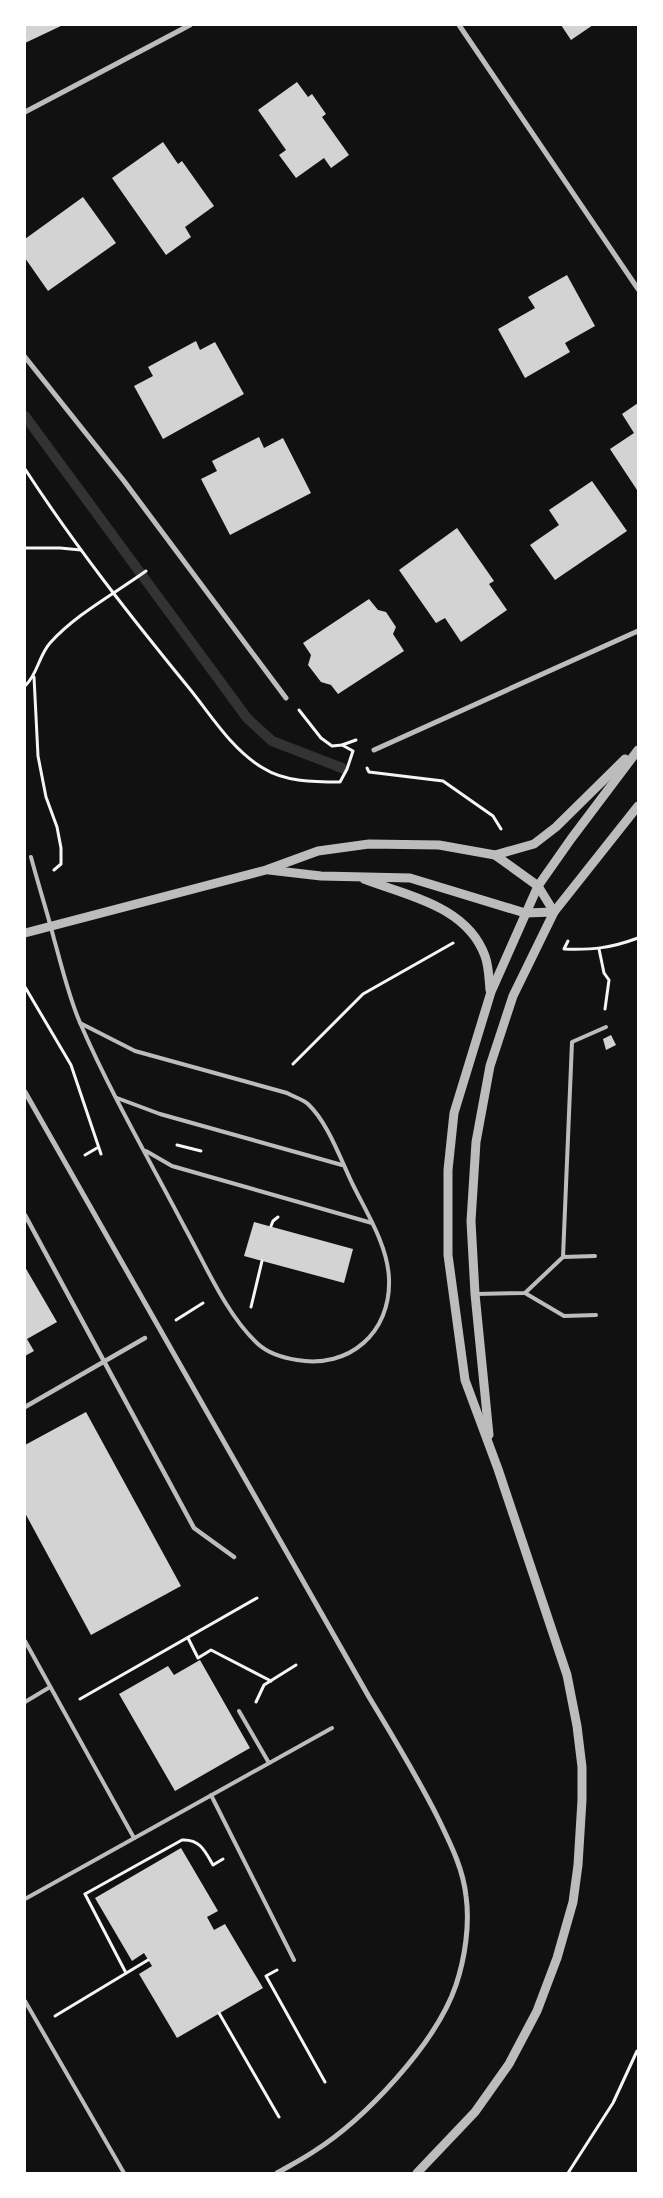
<svg xmlns="http://www.w3.org/2000/svg" width="663" height="2198" font-family="'Varela Round',sans-serif">
	<style>
		.lines { fill: none; stroke-linecap: round; stroke-linejoin: round }
		.stream { stroke: #333; stroke-width: 10 }
		.building { fill: #d3d3d3 }
		.path { stroke: #f5f5f5; stroke-width: 3 }
		.service { stroke: #bcbcbc; stroke-width: 4 }
		.pedestrian { stroke: #bcbcbc; stroke-width: 4.5 }
		.minor { stroke: #bcbcbc; stroke-width: 5 }
		.tertiary { stroke: #bcbcbc; stroke-width: 9 }
	</style>
	<rect width="100%" height="100%" fill="#111"/>
	<g class="lines">
		<!-- stream -->
		<polyline class="stream" points="25,416 247,718 272,741 342,768"/>
	</g>
	<!-- building -->
	<g class="building">
		<polygon points="25,25 63,25 25,43"/>
		<polygon points="561,25 593,25 571,40"/>
		<polygon points="297,82 308,97 312,94 326,114 322,117 349,155 331,168 324,158 296,178 279,155 286,150 258,110"/>
		<polygon points="163,142 178,164 182,161 214,206 185,227 191,237 166,255 112,178"/>
		<polygon points="83,197 116,243 48,291 25,258 25,239"/>
		<polygon points="567,275 595,326 565,343 570,352 525,378 498,329 535,308 528,297"/>
		<polygon points="196,341 200,350 215,342 244,394 163,439 134,386 153,376 148,367"/>
		<polygon points="638,403 638,490 637,490 610,449 634,433 622,414"/>
		<polygon points="259,437 264,448 283,438 311,493 230,535 201,479 217,471 212,461"/>
		<polygon points="592,481 627,531 555,580 530,545 559,525 549,510"/>
		<polygon points="457,528 494,581 489,584 507,610 461,642 445,618 436,623 399,570"/>
		<polygon points="369,599 378,610 386,612 396,627 393,634 404,651 338,694 331,685 321,682 308,665 311,655 303,643"/>
		<polygon points="611,1035 616,1045 606,1050 603,1039"/>
		<polygon points="254,1222 353,1249 344,1283 244,1256"/>
		<polygon points="25,1267 57,1322 27,1339 34,1351 25,1356"/>
		<polygon points="86,1412 181,1586 91,1635 25,1513 25,1445"/>
		<polygon points="200,1660 250,1748 175,1791 119,1694 168,1666 174,1675"/>
		<polygon points="181,1848 218,1911 207,1917 214,1930 225,1924 263,1988 177,2038 139,1974 152,1966 144,1953 132,1961 95,1898"/>
	</g>
	<g class="lines">
		<!-- path -->
		<g class="path">
			<path d="M25,469c50,77 106,148 164,219 22,27 43,62 74,80 22,14 51,14 77,14l7,-13 6,-18 -11,-6"/>
			<polyline points="25,548 60,548 81,550"/>
			<polyline points="34,677 38,756 46,797 57,827 61,848 61,864 54,870"/>
			<path d="M25,686c13,-12 13,-29 25,-43 26,-29 64,-49 96,-72"/>
			<polyline points="299,710 321,738 332,746 342,745 356,740"/>
			<polyline points="367,768 369,772 443,781 493,816 501,829"/>
			<path d="M568,941l-4,8c29,1 47,-1 74,-11"/>
			<polyline points="599,949 604,973 609,980 605,1009"/>
			<polyline points="25,987 71,1065 101,1154"/>
			<polyline points="293,1064 363,994 453,943"/>
			<polyline points="177,1145 201,1151"/>
			<polyline points="85,1155 97,1148"/>
			<polyline points="271,1226 273,1221 278,1217"/>
			<polyline points="251,1307 262,1261"/>
			<polyline points="176,1320 203,1303"/>
			<polyline points="188,1638 198,1658 211,1650 271,1681"/>
			<polyline points="80,1699 257,1598"/>
			<polyline points="256,1702 264,1685 296,1665"/>
			<path d="M85,1894l97,-54c18,-1 23,11 31,25l10,-6"/>
			<polyline points="85,1894 126,1973"/>
			<polyline points="277,1970 266,1976 325,2082"/>
			<polyline points="219,2013 279,2117"/>
			<polyline points="55,2016 148,1960"/>
			<polyline points="568,2173 613,2103 637,2051"/>
		</g>
		<!-- service -->
		<g class="service">
			<path d="M31,857c7,27 16,54 23,82 8,28 15,59 27,86 30,69 69,136 104,203 20,36 42,88 73,116 10,9 26,14 39,16 52,9 94,-27 92,-81 -1,-32 -21,-64 -35,-92 -13,-26 -25,-63 -46,-83 -6,-5 -14,-7 -21,-11l-152,-42 -55,-28"/>
			<polyline points="117,1098 160,1114 342,1165"/>
			<polyline points="146,1151 172,1166 372,1223"/>
			<polyline points="563,1257 572,1042 606,1027"/>
			<polyline points="525,1293 564,1316 596,1315"/>
			<polyline points="476,1294 525,1293 563,1257 595,1256"/>
			<polyline points="25,1641 134,1838"/>
			<polyline points="25,1702 50,1687"/>
			<polyline points="239,1711 269,1763"/>
			<polyline points="211,1795 294,1960"/>
			<polyline points="25,1899 332,1728"/>
			<polyline points="25,2001 124,2173"/>
		</g>
		<!-- pedestrian -->
		<g class="pedestrian">
			<polyline points="25,1215 194,1528 234,1557"/>
			<polyline points="25,1407 145,1338"/>
		</g>
		<!-- minor -->
		<g class="minor">
			<polyline points="459,25 638,289"/>
			<polyline points="25,112 190,25"/>
			<polyline points="25,357 124,481 286,698"/>
			<polyline points="374,750 638,631"/>
			<path d="M25,1092l344,605c24,40 48,79 69,121 12,25 25,50 28,78 4,28 -1,62 -10,89 -20,59 -92,135 -143,167 -12,8 -24,14 -36,21"/>
		</g>
		<!-- tertiary -->
		<g class="tertiary">
			<polyline points="495,855 534,844 556,827 625,759"/>
			<polyline points="269,870 321,876 410,878 525,913 554,912"/>
			<path d="M364,879c44,17 103,27 121,77 4,11 4,24 5,34"/>
			<polyline points="25,933 266,870 318,851 369,844 439,845 495,855 538,886 554,912"/>
			<polyline points="489,1435 475,1294 471,1221 476,1142 490,1066 513,996 554,912 638,806"/>
			<polyline points="417,2173 475,2112 509,2064 537,2011 557,1958 573,1902 578,1865 582,1800 582,1767 577,1726 567,1675 498,1469 465,1380 448,1255 448,1170 454,1113 491,992 538,886 571,839 638,750"/>
		</g>
	</g>
	<!-- border -->
	<rect width="663" height="2198" fill="none" stroke="#ffffff" stroke-width="52"/>
</svg>
